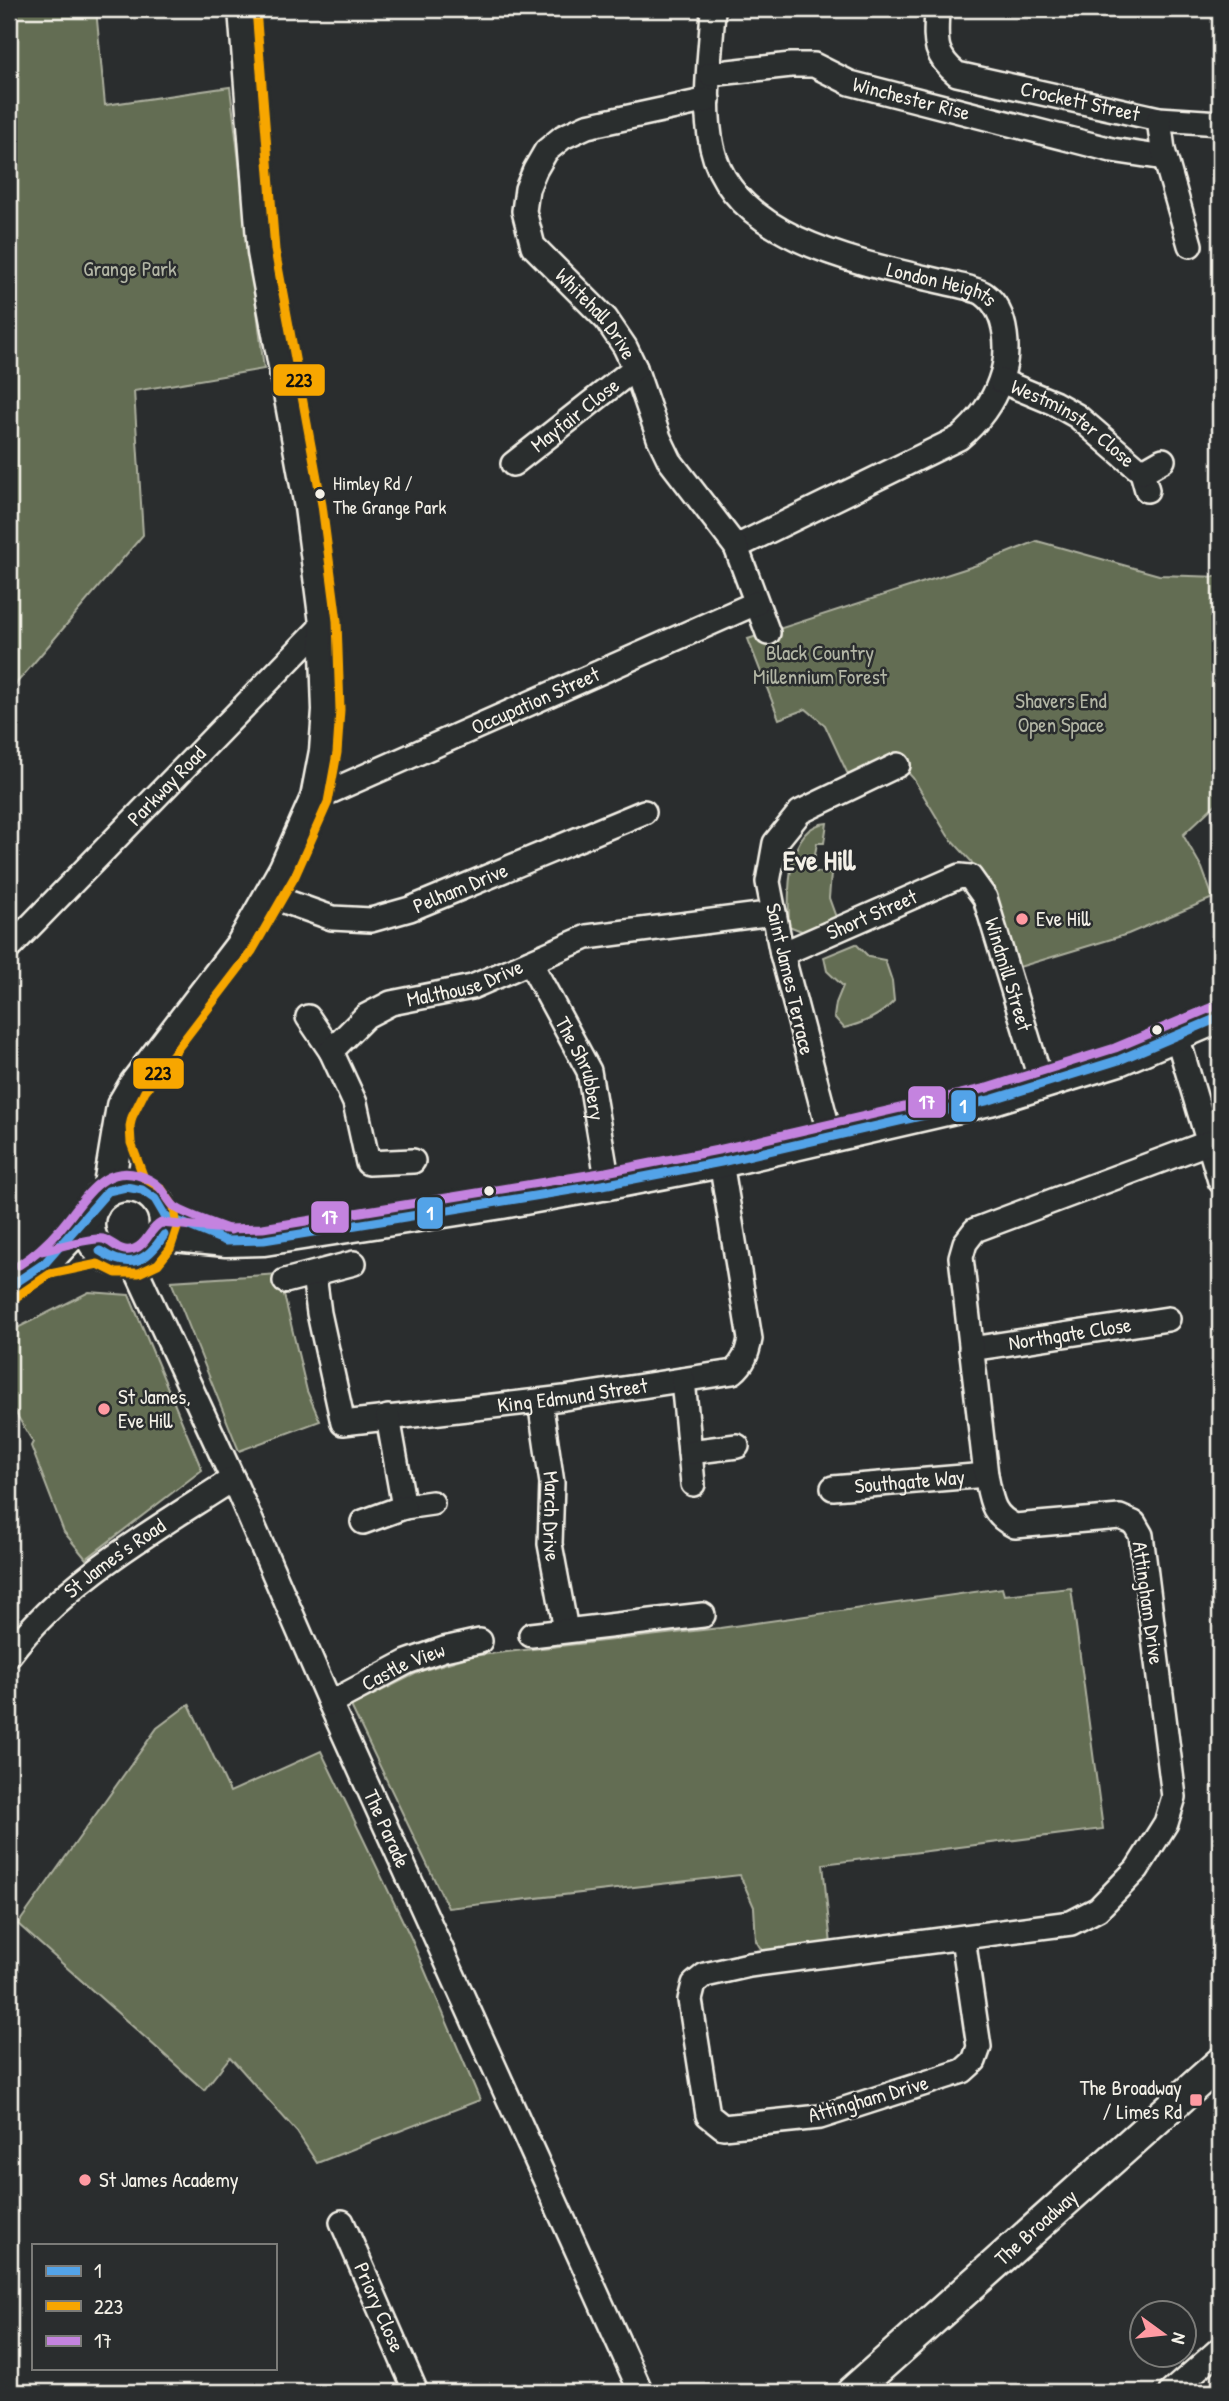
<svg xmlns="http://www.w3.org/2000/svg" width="1229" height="2401" font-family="'Patrick Hand',sans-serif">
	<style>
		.green { fill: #646d53; stroke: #acaf9e; stroke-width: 2 }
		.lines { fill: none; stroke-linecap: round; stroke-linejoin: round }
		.minor-casing { stroke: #f4f1e8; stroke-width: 28 }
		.major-casing { stroke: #f4f1e8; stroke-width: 35 }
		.minor { stroke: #2a2d2e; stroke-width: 23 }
		.major { stroke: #2a2d2e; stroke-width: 30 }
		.bus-1-casing { stroke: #2a2d2e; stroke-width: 14 }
		.bus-2-casing { stroke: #2a2d2e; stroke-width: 14 }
		.bus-3-casing { stroke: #2a2d2e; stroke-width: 14 }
		.bus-1 { stroke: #53a3e8; stroke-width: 9 }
		.bus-2 { stroke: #f7a600; stroke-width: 9 }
		.bus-3 { stroke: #c483df; stroke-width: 9 }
		.bus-dot { fill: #f4f1e8; stroke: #2a2d2e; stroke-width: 2.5 }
		.poi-dot { fill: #ff9aa2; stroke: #2a2d2e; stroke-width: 2.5 }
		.labels { text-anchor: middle; stroke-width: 5; stroke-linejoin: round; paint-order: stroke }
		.bus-label { font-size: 19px; fill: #f4f1e8; stroke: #2a2d2e; text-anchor: start }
		.street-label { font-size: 21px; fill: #f4f1e8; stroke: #2a2d2e }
		.park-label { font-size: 21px; fill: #b3b6a5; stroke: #2a2d2e }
		.poi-label { font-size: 21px; fill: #f4f1e8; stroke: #2a2d2e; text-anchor: start }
		.district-label { font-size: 28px; font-weight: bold; fill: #f4f1e8; stroke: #2a2d2e }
		.line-badge { stroke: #2a2d2e; stroke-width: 2.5 }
		.badge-label { font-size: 19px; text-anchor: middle; font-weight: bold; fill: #fff }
		.pale-badge-label { font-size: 19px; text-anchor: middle; font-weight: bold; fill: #111 }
	</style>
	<rect width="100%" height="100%" fill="#2a2d2e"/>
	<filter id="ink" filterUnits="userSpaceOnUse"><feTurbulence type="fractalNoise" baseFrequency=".0143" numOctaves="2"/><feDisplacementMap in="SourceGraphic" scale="14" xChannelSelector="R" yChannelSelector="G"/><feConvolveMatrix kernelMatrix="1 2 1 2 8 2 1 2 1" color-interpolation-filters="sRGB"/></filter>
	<g filter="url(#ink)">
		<!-- green -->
		<g class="green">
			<polygon points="9,9 96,9 105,105 230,87 264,369 134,391 143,535 9,692"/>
			<polygon points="1037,541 1159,575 1220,577 1220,800 1183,835 1202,868 1213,898 1128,934 1016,968 985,887 971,861 948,836 913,778 895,758 851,781 825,725 806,709 779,719 748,639 977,565"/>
			<path d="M827,823l-3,20h-7l-5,28 19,3 -2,24 8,22 -28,14 -20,-8c-1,-30 -4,-100 38,-103z"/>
			<path d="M856,944l13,13 16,3 7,21 2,20c-14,15 -30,22 -50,27l-10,-11 2,-14 7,-17 -16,-15 -3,-14z"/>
			<polygon points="279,1274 307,1391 320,1421 239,1451 171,1281"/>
			<polygon points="89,1292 129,1295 202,1470 86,1559 64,1532 31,1446 33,1442 9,1402 9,1332"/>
			<polygon points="1002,1588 1004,1595 1071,1588 1103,1829 823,1864 831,1945 764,1954 756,1941 754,1907 740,1875 448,1908 351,1706 421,1671 471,1656 720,1628"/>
			<polygon points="189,1704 230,1792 321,1751 411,1938 480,2100 317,2163 297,2132 230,2057 204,2090 18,1924 157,1728"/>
		</g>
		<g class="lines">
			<!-- minor casing -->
			<g class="minor-casing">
				<g id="minor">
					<path id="s1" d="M713,9c-2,45 -11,93 -1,138 22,101 174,120 257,141 4,2 11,3 15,6 25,18 26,61 16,87 -8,23 -23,42 -41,57l-223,109"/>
					<path id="s2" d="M937,9c-1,30 -5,45 20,65l202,45 61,4"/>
					<path id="s3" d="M710,74l81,-9h23l36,18 262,67 53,8"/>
					<path id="s4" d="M708,100l-121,26 -24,11 -17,14 -11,19 -8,19 -3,22 9,35 73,73 19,28 10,21 24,70 11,23 66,86 32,86"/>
					<polyline points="1159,119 1163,150 1190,245"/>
					<path id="s5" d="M1001,381l53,22 23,13 65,56 5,18"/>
					<path id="s6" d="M513,464l122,-96"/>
					<polyline points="1142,472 1163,460"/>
					<path id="s7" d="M316,798l440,-195"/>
					<path id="s8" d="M270,896l62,22 39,2 39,-11 234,-97"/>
					<path id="s9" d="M9,948l316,-325"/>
					<path id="s10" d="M782,954l178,-78 10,1 15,21 57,187"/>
					<path id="s11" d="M530,962l59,109 19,113"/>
					<polyline points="308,1017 331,1051"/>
					<polyline points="1177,1036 1220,1181"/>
					<polyline points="830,1136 782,954 768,882 775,843 800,812 898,765"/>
					<path id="s12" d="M413,1161l-45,2 -13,-60 -24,-52 35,-35 25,-13 81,-16 115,-50 187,-24"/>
					<path id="s13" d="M133,1263l100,216 97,224 311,689"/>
					<path id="s14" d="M314,1275l5,38 24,110 221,-25 169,-26c11,-9 14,-18 17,-33l-29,-177"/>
					<polyline points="285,1281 354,1263"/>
					<path id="s15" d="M971,1349l197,-30"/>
					<polyline points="683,1380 693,1484"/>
					<path id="s16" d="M540,1401l12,82 -2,61 16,86"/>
					<polyline points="388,1417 404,1507 432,1503"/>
					<polyline points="690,1452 737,1446"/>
					<path id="s17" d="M833,1488l153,-13"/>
					<polyline points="363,1522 404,1507"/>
					<polyline points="531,1635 703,1615"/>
					<path id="s18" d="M9,1655c57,-76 146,-125 224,-176"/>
					<path id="s19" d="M330,1703l77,-41 37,-13 36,-8"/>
					<path d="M963,1938l16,109 -5,14 -11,10 -143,46 -97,10 -15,-12 -18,-115 4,-16 11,-9 44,-10 322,-42 27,-14 39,-40 29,-46 8,-26 -33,-262 -7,-12 -14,-6 -105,9c-24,-11 -24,-27 -29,-51l-25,-218 4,-14 10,-13 235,-88"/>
					<path id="s20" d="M342,2222l74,170"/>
					<polyline points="1171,2392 1220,2349"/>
				</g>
			</g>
			<!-- major casing -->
			<g class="major-casing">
				<g id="major">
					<circle cx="127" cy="1224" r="38"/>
					<polyline points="108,1191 122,1106 135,1084 242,944 284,870 316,798 325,751 328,710 325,623 310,507 263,252 244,9"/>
					<polyline points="164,1235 226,1241 264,1240 502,1203 608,1184 721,1162 990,1100 1119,1060 1220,1017"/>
					<polyline points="9,1287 45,1263 74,1232 94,1206"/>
					<path id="s21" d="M852,2392l368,-329"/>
				</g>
			</g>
			<!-- minor -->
			<use href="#minor" class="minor"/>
			<!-- major -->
			<use href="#major" class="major"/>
			<!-- bus-1 casing -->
			<g class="bus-1-casing">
				<g id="bus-1">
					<polyline points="165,1216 226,1241 264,1240 608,1184 721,1162 990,1100 1119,1060 1220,1017"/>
					<path d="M100,1251c29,19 46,12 64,-16"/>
					<polyline points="9,1287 45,1263 108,1191 126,1187 142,1190 155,1199 165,1216"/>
				</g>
			</g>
			<!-- bus-2 casing -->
			<g class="bus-2-casing">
				<polyline id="bus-2" points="16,1297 50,1274 98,1264 116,1273 139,1273 158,1264 170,1249 177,1228 174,1207 161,1188 144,1178 131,1143 130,1126 132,1117 145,1091 252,951 295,876 328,802 337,753 340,710 337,621 322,505 275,250 256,9"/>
			</g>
			<!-- bus-3 casing -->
			<g class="bus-3-casing">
				<g id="bus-3">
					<path d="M42,1251c12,-3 51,-14 61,-12 11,3 17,15 31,10 13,-4 15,-20 27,-26l65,6 37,-1 343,-56 112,-22 269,-62 128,-40 100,-42"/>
					<path d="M19,1265c16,-10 29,-22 41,-36 24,-27 44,-73 90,-49 14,7 16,19 25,27 9,7 43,18 56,23"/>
				</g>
			</g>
			<!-- bus-1 -->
			<use href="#bus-1" class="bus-1"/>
			<!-- bus-2 -->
			<use href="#bus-2" class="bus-2"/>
			<!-- bus-3 -->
			<use href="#bus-3" class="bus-3"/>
		</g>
	</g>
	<!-- markers -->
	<g class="bus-dot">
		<circle cx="320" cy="494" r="6"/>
		<circle cx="1157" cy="1030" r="6"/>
		<circle cx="489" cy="1191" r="6"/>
	</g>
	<g class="poi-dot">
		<circle cx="1022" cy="919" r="7"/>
		<circle cx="104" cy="1409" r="7"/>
		<rect x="1189" y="2093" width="14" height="14" rx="3.5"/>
		<circle cx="85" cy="2180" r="7"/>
	</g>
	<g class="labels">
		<!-- bus labels -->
		<g class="bus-label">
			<text x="333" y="490">Himley Rd /<tspan x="333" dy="24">The Grange Park</tspan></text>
		</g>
		<!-- street labels -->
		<g class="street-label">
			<text dy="7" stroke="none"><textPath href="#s3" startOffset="208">Winchester Rise</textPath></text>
			<text dy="7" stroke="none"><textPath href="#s2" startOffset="198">Crockett Street</textPath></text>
			<text dy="7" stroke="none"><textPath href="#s1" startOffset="420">London Heights</textPath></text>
			<text dy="7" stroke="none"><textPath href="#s4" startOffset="366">Whitehall Drive</textPath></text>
			<text dy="7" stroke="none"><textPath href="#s6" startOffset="79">Mayfair Close</textPath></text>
			<text dy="7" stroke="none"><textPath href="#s5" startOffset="84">Westminster Close</textPath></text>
			<text dy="7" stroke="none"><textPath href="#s7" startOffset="240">Occupation Street</textPath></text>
			<text dy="7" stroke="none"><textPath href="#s9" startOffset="226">Parkway Road</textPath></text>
			<text dy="7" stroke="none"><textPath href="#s8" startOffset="200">Pelham Drive</textPath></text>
			<text dy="7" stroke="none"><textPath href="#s10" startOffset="98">Short Street</textPath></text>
			<text dy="7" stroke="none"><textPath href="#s10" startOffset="310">Windmill Street</textPath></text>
			<text transform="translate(790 979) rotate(77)" y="7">Saint James Terrace</text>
			<text dy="7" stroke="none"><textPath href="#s12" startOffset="318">Malthouse Drive</textPath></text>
			<text dy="7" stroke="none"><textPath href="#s11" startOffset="119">The Shrubbery</textPath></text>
			<text dy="7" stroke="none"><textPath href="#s15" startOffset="100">Northgate Close</textPath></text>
			<text dy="7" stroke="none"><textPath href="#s14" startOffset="382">King Edmund Street</textPath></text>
			<text dy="7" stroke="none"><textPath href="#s17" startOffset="77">Southgate Way</textPath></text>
			<text dy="7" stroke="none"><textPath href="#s16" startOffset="116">March Drive</textPath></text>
			<text dy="7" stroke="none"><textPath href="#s18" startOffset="144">St James's Road</textPath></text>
			<text transform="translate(1148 1603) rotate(82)" y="7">Attingham Drive</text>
			<text dy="7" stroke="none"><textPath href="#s19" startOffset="82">Castle View</textPath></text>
			<text dy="7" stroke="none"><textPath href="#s13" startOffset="620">The Parade</textPath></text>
			<text transform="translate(868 2099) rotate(-16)" y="7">Attingham Drive</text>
			<text dy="7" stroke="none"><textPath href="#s21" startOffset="247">The Broadway</textPath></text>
			<text dy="7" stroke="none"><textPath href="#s20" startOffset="93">Priory Close</textPath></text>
		</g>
		<!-- park labels -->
		<g class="park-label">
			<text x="130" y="276">Grange Park</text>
			<text x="820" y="660">Black Country<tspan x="820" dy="24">Millennium Forest</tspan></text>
			<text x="1061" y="708">Shavers End<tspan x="1061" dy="24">Open Space</tspan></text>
		</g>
		<!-- poi labels -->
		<g class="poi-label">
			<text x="1036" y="926">Eve Hill</text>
			<text x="118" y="1404">St James,<tspan x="118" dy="24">Eve Hill</tspan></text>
			<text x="1182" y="2095" text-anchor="end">The Broadway<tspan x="1182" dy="24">/ Limes Rd</tspan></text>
			<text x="99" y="2187">St James Academy</text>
		</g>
		<!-- district labels -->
		<g class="district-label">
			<text x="819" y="870">Eve Hill</text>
		</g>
	</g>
	<g class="line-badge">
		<rect x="272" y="363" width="54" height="34" rx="7" fill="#f7a600"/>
		<rect x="132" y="1057" width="53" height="33" rx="7" fill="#f7a600"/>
		<rect x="907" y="1085" width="40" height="34" rx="7" fill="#c483df"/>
		<rect x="950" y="1089" width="27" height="34" rx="7" fill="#53a3e8"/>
		<rect x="416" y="1196" width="28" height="34" rx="7" fill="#53a3e8"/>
		<rect x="310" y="1200" width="40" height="34" rx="7" fill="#c483df"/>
	</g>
	<g class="badge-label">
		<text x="927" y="1109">17</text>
		<text x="963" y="1113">1</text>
		<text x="430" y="1220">1</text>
		<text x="330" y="1224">17</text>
	</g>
	<g class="pale-badge-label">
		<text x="299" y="387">223</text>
		<text x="158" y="1080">223</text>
	</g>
	<!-- margin -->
	<rect width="1229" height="2401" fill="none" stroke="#2a2d2e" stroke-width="35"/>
	<rect x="18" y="18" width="1194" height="2366" fill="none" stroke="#f4f1e8" stroke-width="2.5" filter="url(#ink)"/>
	<!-- legend -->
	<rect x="32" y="2244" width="245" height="126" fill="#2a2d2e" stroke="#7b7b78" stroke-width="2"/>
	<rect x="46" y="2266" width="35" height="10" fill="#53a3e8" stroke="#7b7b78" stroke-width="2"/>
	<text x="94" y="2278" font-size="21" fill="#f4f1e8">1</text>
	<rect x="46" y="2301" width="35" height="10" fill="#f7a600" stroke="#7b7b78" stroke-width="2"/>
	<text x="94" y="2314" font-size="21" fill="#f4f1e8">223</text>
	<rect x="46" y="2336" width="35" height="10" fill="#c483df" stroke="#7b7b78" stroke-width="2"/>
	<text x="94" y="2348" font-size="21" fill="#f4f1e8">17</text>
	<!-- north arrow -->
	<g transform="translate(1163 2334) rotate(105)"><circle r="33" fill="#2a2d2e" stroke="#7b7b78" stroke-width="2"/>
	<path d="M0-5L12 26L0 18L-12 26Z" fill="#ff9aa2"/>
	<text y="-10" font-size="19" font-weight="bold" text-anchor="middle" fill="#f4f1e8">N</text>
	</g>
</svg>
